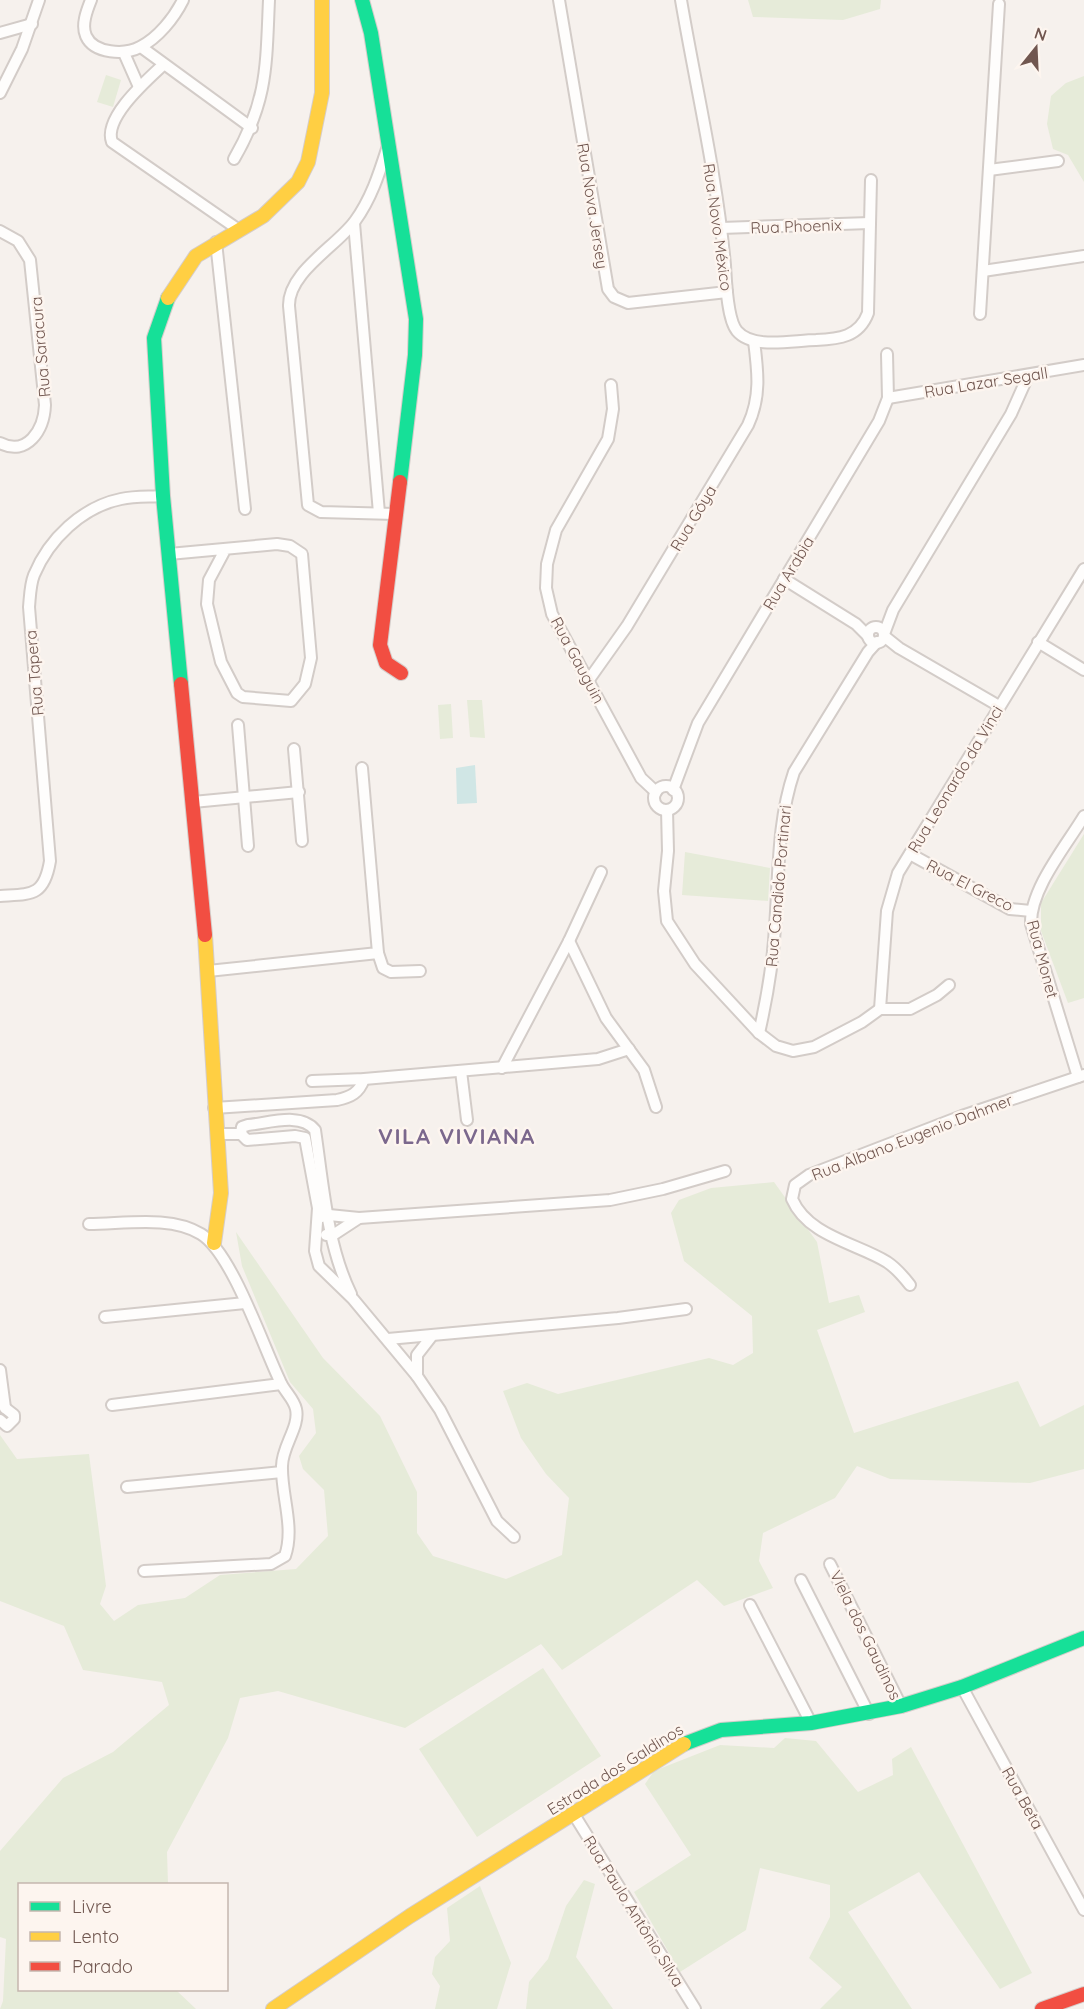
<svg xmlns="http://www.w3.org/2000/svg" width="1084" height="2009" font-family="Quicksand,sans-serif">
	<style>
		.green { fill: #e6ebd9 }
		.water { fill: #d0e6e5 }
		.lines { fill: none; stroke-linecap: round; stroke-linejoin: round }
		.street-casing { stroke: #d3ccc8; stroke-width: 14 }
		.fast-casing { stroke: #d5cdca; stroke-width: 16 }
		.slow-casing { stroke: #d5cdca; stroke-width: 16 }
		.jam-casing { stroke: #d5cdca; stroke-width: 16 }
		.street { stroke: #fefdfc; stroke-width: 10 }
		.fast { stroke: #16e098; stroke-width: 14 }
		.slow { stroke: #ffcf43; stroke-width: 14 }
		.jam { stroke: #f24e42; stroke-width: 14 }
		.labels { text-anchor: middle; stroke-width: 5; stroke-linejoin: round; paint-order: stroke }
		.street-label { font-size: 16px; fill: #715750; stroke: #fdf5ef }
		.district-label { font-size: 22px; font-weight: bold; letter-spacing: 1.5px; fill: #7b688d; stroke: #fdf5ef }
	</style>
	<rect width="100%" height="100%" fill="#f6f1ed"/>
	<!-- green -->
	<g class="green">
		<polygon points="748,0 881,0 880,9 843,20 753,17"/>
		<polygon points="106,75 121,80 113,107 97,102"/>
		<polygon points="1084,76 1084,182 1068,155 1053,149 1047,124 1051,96 1066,83"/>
		<polygon points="467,700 482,700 485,738 470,737"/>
		<polygon points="451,704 453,738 440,739 438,705"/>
		<polygon points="1084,834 1084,998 1068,1003 1041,931 1041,903"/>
		<polygon points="685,852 770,868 768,901 682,895"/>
		<polygon points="774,1182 817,1242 829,1303 859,1295 865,1312 817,1330 854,1433 1018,1381 1040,1427 1084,1405 1084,1469 1030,1483 890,1479 857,1466 835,1498 763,1533 759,1561 773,1588 724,1606 697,1580 562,1670 541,1644 405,1728 278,1691 240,1698 228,1738 167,1852 168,1884 20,1884 20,1990 176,1990 196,2009 0,2009 3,2001 6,1939 0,1937 0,1851 63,1778 113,1752 169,1705 162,1682 83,1670 64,1626 0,1601 0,1435 17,1459 89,1454 106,1586 100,1604 114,1621 138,1605 185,1598 220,1575 296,1569 328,1536 324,1490 303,1469 299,1456 316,1433 313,1409 290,1382 242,1266 236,1232 323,1358 380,1416 417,1492 417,1533 433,1556 506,1579 562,1555 569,1498 546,1474 521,1438 503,1391 527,1383 558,1394 709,1358 733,1365 753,1353 752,1316 684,1261 671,1213 679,1200 711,1188"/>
		<polygon points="543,1668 601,1756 477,1837 419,1749"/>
		<polygon points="785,1738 816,1741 858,1792 893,1775 892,1759 911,1747 1032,1973 1000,1989 919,1872 848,1912 912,2009 820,2009 842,1987 809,1958 830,1917 830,1885 760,1868 746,1930 680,1972 634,1892 691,1855 645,1784 654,1771 720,1745 774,1748"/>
		<polygon points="584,1880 595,1884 576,1957 613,2009 526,2009 529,1982 548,1959 566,1906"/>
		<polygon points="480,1886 511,1963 497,2009 435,2009 440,1986 432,1974 435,1957 450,1941 447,1908"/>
	</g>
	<!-- water -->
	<polygon class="water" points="475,765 477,803 457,804 456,768"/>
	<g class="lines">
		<!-- street casing -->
		<g class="street-casing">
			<g id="street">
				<path d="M91,0c-4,10 -10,25 -5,36 8,18 39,19 54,11 18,-9 34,-29 43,-47"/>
				<polyline points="559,0 608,289 614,297 628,303 727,292"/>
				<path d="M681,0c15,88 36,176 44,265 1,16 2,54 12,66 16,19 57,9 79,9 23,-1 43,-3 52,-27l3,-133"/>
				<polyline points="0,33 32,24"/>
				<polyline points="141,47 252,128"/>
				<polyline points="124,53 139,87"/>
				<path d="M163,65c-16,15 -60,53 -51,77l127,88"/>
				<polyline points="0,93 22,49 39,0"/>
				<path d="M387,149c-8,25 -16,50 -32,72 -18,25 -67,51 -66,85l19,199 13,7 74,2"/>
				<path d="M234,159c34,-59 32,-93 35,-159"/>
				<polyline points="989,170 1058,161"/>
				<polyline points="354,223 379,513"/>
				<polyline points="721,228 870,223"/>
				<path d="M0,231l18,10 12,19 15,145c-1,25 -18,52 -45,38"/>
				<polyline points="216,242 245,509"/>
				<polyline points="983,271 1084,256"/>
				<polyline points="980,314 999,4"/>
				<polyline points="611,385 613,409 608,439 556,530 547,564 546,588 552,614 641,778 656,792"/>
				<polyline points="888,398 1084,365"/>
				<polyline points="169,554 277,544 290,546 302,554 311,658 305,684 291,701 243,697 237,693 221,662 207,604 209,580 225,550"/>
				<polyline points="784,579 856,624 868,636"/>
				<circle cx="876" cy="635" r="8"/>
				<polyline points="884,634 893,610 1011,414 1028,376"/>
				<polyline points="884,636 899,648 999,706"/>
				<polyline points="1038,642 1084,670"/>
				<path d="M588,681l39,-55 121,-201c13,-28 10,-53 6,-84"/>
				<polyline points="238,725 248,846"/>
				<polyline points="294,749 302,841"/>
				<circle cx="666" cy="798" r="12"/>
				<polyline points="673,790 698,723 879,421 888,398 887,354"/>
				<polyline points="193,802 299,792"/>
				<polyline points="667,810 668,851 664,891 667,921 695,964 759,1033 776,1046 793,1051 814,1047 862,1022 880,1009 910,1009 937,995 949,985"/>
				<polyline points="910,854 1010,909 1031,911"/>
				<path d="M0,896c31,-2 44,1 50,-35l-21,-254c1,-10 1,-22 5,-32 15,-36 48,-68 87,-76 14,-3 28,-2 42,-3"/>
				<polyline points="569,941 606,1018 644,1070 656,1107"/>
				<polyline points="378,953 383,968 391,972 420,971"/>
				<polyline points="208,971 378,953 362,768"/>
				<polyline points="880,1009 887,911 898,873 1084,569"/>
				<path d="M759,1033c8,-35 14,-70 16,-106 4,-52 2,-105 19,-155l74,-120 9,-10"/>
				<polyline points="502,1068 569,941 601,872"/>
				<polyline points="461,1071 467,1120"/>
				<path d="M1078,1077l-47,-153c-1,-35 35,-78 53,-108"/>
				<polyline points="312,1081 364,1079 598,1059 629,1049"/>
				<path d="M214,1108l123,-8c14,-3 22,-7 27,-21"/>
				<polyline points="217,1134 241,1134"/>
				<polyline points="241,1134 247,1140 295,1136 305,1138 318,1208 315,1251 319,1266 353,1299 417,1376 440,1410 497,1521 514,1537"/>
				<path d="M241,1134l1,-7 6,-2c21,-2 53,-13 67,5 8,54 12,115 36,164"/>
				<polyline points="318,1218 329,1215 359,1218 610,1200 663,1189 725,1171"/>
				<path d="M89,1224c34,0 82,-9 112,10 31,19 62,112 79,147 4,10 14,18 16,28 4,18 -14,37 -14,57 -1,29 13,61 3,90l-14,8 -127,7"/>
				<polyline points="326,1235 333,1235 359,1218"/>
				<path d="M910,1285c-7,-9 -14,-17 -23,-23 -31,-19 -79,-26 -95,-63l3,-14 14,-10 153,-59 122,-41"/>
				<polyline points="105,1317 245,1303"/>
				<polyline points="388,1339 618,1318 686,1309"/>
				<polyline points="0,1370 5,1408"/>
				<polyline points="417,1376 417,1355 431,1337"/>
				<polyline points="112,1405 281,1384"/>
				<polyline points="0,1420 7,1426 14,1419 14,1415 5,1408"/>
				<polyline points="127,1487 282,1472"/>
				<polyline points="830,1564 901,1706"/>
				<polyline points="801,1580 869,1714"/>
				<polyline points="750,1605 811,1723"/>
				<polyline points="962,1687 1084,1910"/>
				<polyline points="573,1813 695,2009"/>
			</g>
		</g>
		<!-- fast casing -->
		<g class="fast-casing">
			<g id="fast">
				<polyline points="362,0 371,33 416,319 415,355 400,482"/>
				<polyline points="168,298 154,338 163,496 181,684"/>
				<polyline points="684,1744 721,1730 811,1723 901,1706 962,1687 1084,1638"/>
			</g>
		</g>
		<!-- slow casing -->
		<g class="slow-casing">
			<g id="slow">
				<polyline points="168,298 196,256 263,216 298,182 308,162 322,93 322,0"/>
				<polyline points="205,935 221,1193 214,1243"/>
				<polyline points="273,2009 410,1916 684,1744"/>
			</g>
		</g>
		<!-- jam casing -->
		<g class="jam-casing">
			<g id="jam">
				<polyline points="400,482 380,645 386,663 401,673"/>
				<polyline points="181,684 205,935"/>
				<polyline points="1042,2009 1084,1994"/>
			</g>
		</g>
		<!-- street -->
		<use href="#street" class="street"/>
		<!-- fast -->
		<use href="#fast" class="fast"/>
		<!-- slow -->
		<use href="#slow" class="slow"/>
		<!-- jam -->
		<use href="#jam" class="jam"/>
	</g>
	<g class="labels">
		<!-- street labels -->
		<g class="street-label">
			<text transform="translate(593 206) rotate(81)" y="6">Rua Nova Jersey</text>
			<text transform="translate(796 226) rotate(-2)" y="6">Rua Phoenix</text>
			<text transform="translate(718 227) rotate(82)" y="6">Rua Novo México</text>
			<text transform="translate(40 347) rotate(-95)" y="6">Rua Saracura</text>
			<text transform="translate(986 382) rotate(-9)" y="6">Rua Lazar Segall</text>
			<text transform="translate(693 518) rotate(-59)" y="6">Rua Góya</text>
			<text transform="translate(788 573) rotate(-59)" y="6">Rua Arabia</text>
			<text transform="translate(578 660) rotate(62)" y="6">Rua Gauguin</text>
			<text transform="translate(34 673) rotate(-95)" y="6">Rua Tapera</text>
			<text transform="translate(955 779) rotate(-59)" y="6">Rua Leonardo da Vinci</text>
			<text transform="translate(970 885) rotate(27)" y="6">Rua El Greco</text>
			<text transform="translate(778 886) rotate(-85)" y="6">Rua Candido Portinari</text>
			<text transform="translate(1043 959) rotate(75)" y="6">Rua Monet</text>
			<text transform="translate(912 1137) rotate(-21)" y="6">Rua Albano Eugenio Dahmer</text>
			<text transform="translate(866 1635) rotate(64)" y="6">Viela dos Gaudinos</text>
			<text transform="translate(615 1769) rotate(-32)" y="6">Estrada dos Galdinos</text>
			<text transform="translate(1023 1798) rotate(61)" y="6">Rua Beta</text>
			<text transform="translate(634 1911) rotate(58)" y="6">Rua Paulo Antônio Silva</text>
		</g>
		<!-- district labels -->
		<g class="district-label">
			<text x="457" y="1144">VILA VIVIANA</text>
		</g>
	</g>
	<!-- legend -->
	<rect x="18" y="1883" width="210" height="108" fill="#fdf5ef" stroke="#c5b6af" stroke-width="1.5"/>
	<rect x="30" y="1902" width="30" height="9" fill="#16e098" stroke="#c5b6af" stroke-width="1.5"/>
	<text x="72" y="1913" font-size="18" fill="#715750">Livre</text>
	<rect x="30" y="1932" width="30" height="9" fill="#ffcf43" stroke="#c5b6af" stroke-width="1.5"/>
	<text x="72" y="1943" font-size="18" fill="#715750">Lento</text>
	<rect x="30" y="1962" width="30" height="9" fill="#f24e42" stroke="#c5b6af" stroke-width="1.5"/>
	<text x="72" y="1973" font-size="18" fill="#715750">Parado</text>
	<!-- north arrow -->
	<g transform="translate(1036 48) rotate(18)" stroke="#fdf5ef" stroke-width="4.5" paint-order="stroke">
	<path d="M0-4.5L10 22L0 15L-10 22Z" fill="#715750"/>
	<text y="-9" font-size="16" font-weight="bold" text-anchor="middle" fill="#715750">N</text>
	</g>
</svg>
